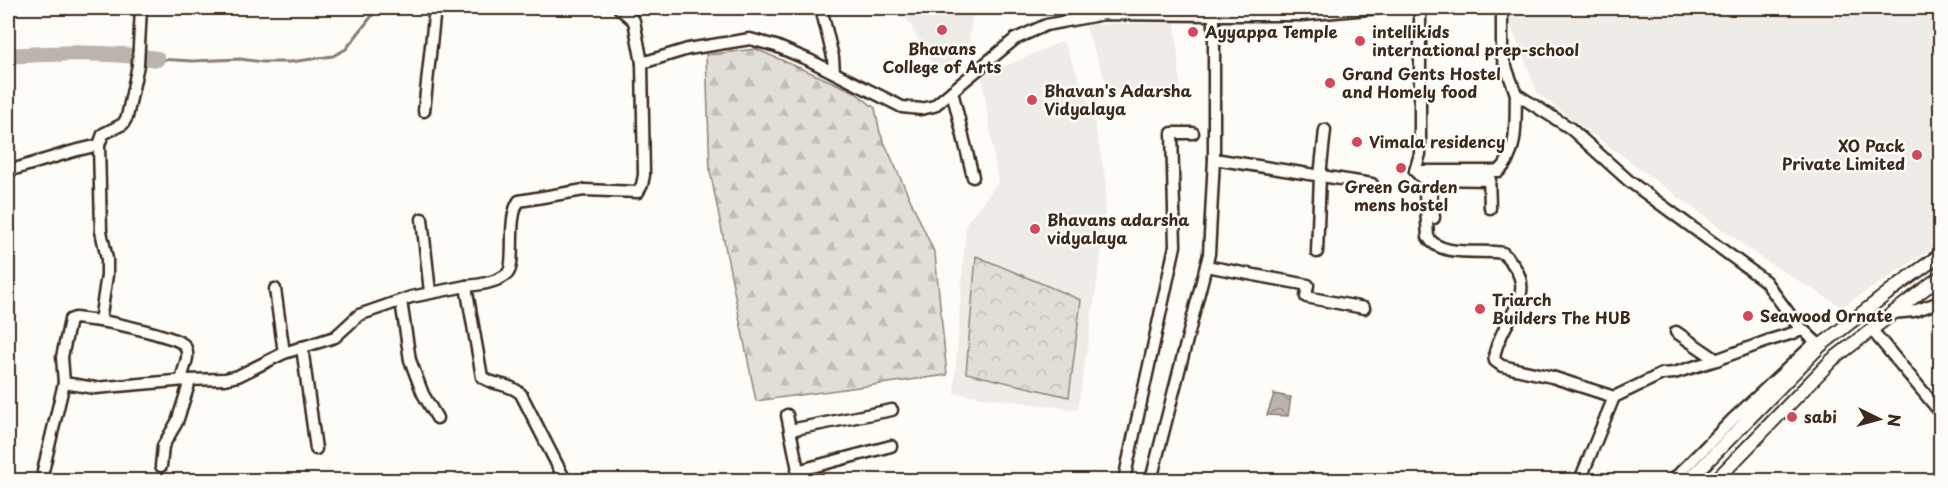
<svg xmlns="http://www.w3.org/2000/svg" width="1948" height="488" font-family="'Playpen Sans',sans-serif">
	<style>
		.built { fill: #efece7 }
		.forest { fill: url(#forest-firs); stroke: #8e847a; stroke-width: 1.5 }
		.park { fill: url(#park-crowns); stroke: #8e847a; stroke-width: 1.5 }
		.water { fill: url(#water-waves); stroke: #887d74; stroke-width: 1.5 }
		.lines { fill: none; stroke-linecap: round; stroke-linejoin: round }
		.stream { stroke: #887d74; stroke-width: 3 }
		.river { stroke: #bbb4ad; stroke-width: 16 }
		.minor-casing { stroke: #3b2a1e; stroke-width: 15 }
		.major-casing { stroke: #3b2a1e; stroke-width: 16 }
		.minor { stroke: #fdfcf7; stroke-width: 10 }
		.major { stroke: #fdfcf7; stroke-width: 12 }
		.poi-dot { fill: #d1495b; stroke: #fdfcf7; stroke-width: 2 }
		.labels { text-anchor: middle; stroke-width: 5; stroke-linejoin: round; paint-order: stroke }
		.poi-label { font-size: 16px; font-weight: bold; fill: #3b2a1e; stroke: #fdfcf7; text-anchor: start }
	</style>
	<defs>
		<pattern id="forest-firs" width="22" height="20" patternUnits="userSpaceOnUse" patternTransform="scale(1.5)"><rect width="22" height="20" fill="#e1ded7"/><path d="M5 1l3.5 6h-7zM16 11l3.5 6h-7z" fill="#c2bfb8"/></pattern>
		<pattern id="park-crowns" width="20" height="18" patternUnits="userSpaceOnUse" patternTransform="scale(1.5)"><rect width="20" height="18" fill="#e1ded7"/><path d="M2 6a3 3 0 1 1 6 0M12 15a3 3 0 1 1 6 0" fill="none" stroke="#c2bfb8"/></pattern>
		<pattern id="water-waves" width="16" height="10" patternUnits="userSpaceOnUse" patternTransform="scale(1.5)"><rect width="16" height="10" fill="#bbb4ad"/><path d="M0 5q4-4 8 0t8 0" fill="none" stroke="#99938c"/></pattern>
	</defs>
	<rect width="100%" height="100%" fill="#fdfcf7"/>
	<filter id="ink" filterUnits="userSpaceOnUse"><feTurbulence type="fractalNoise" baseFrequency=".0167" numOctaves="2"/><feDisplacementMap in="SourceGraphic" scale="12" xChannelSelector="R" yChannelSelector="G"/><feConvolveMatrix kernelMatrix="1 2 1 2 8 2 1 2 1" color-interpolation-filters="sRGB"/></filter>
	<g filter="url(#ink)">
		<!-- built -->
		<g class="built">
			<polygon points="901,8 974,8 967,53 936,71"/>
			<polygon points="1504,8 1940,8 1940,244 1842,307 1764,260 1538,94"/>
			<polygon points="1175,22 1181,91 1112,99 1085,25"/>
			<polygon points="1063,41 1091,106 1106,182 1104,236 1078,410 954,393 966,223 998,183 982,76"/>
		</g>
		<!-- forest -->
		<polygon class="forest" points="756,49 853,91 875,108 880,133 935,254 947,375 756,401 710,171 706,55"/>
		<!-- park -->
		<polygon class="park" points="976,256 1081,300 1069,397 966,373"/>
		<!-- water -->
		<polygon class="water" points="1274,394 1291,397 1288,416 1267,415"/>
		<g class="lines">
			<!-- stream -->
			<polyline class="stream" points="157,59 193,61 240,59 263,62 291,62 333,56 346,49 378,8"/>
			<!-- river -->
			<path class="river" d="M8,56c49,-3 100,-5 149,3"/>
			<!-- minor casing -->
			<g class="minor-casing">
				<g id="minor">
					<path d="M141,8l-3,57 -11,52 -4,7 -20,10 -4,11 2,86 6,28v16l-7,46c14,2 80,16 85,25 6,11 -2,21 -3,32l4,2 39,-1 13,-3 46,-23 51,-16 24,-22 52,-18 55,-11"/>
					<polyline points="619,8 634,21 642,63 688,49 750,39 776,46 809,60 902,107 921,109 934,106 1015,39 1046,25 1104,14 1214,15 1214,159 1209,254 1151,480"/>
					<polyline points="821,8 833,57 834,72"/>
					<path d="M1420,8v146l-5,17 9,9 4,57c12,21 55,12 75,16 37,36 9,54 -5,90 -2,6 -5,11 -3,18l7,5 50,11 62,20 48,-23 12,-1 39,-12 57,-21 33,-10"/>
					<polyline points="1498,8 1502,13 1502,56 1516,94 1570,128 1629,181 1765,281 1796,323 1820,346"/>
					<polyline points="1214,15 1302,15 1379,8"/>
					<polyline points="952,91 973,177"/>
					<polyline points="424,111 435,8"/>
					<polyline points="1214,159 1372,184"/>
					<polyline points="8,171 74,151 99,145"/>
					<path d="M1415,171h84c20,-17 16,-53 17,-77"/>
					<polyline points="1489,174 1490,208"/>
					<polyline points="1434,218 1430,182 1432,179 1490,180"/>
					<polyline points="422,219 430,292"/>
					<polyline points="1317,252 1320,176 1325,130"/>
					<polyline points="1206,266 1308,285 1306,297 1364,308"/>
					<polyline points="275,289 284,353"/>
					<polyline points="401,301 410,360 423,394 437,418"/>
					<polyline points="1892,313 1914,311 1940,302"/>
					<polyline points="1871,329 1940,412"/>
					<polyline points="1676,332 1717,360"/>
					<polyline points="302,347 316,449"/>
					<polyline points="64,383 95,388 186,380"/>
					<polyline points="787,415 800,480"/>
					<polyline points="790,430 892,410"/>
					<polyline points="161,466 163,446 177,422 190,381"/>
					<polyline points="43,471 64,383 62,357 70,320 75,318 100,321"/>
					<polyline points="797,471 891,446"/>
					<path d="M565,480l-44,-86c-11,-11 -27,-8 -39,-17l-16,-91c12,-1 32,-4 41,-12 10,-9 -1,-55 12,-73l65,-11 54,2 4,-7 2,-10 -2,-112"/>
					<polyline points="1124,480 1175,246 1172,133 1193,133"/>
					<polyline points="1580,480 1614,397"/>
					<polyline points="1673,480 1732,420 1816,342"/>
				</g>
			</g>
			<!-- major casing -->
			<g class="major-casing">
				<g id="major">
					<polyline points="1689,480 1820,346 1893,289 1940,255"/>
					<polyline points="1716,480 1832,360 1940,277"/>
				</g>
			</g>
			<!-- minor -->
			<use href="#minor" class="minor"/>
			<!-- major -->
			<use href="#major" class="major"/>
		</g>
	</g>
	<!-- markers -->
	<g class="poi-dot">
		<circle cx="942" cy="30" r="6"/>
		<circle cx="1193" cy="32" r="6"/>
		<circle cx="1360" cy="41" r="6"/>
		<circle cx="1330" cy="83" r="6"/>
		<circle cx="1032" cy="100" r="6"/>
		<circle cx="1357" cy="142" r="6"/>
		<circle cx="1917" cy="155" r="6"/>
		<circle cx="1401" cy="168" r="6"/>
		<circle cx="1035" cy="229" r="6"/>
		<circle cx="1480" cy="309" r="6"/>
		<circle cx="1748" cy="316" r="6"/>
		<circle cx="1792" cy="417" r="6"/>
	</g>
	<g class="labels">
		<!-- poi labels -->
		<g class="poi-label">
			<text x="1205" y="38">Ayyappa Temple</text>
			<text x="1372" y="38">intellikids<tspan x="1372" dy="18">international prep-school</tspan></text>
			<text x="942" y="55" text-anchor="middle">Bhavans<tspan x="942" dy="18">College of Arts</tspan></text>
			<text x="1342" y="80">Grand Gents Hostel<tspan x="1342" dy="18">and Homely food</tspan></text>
			<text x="1044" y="97">Bhavan's Adarsha<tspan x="1044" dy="18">Vidyalaya</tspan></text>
			<text x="1369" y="148">Vimala residency</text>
			<text x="1905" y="152" text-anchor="end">XO Pack<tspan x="1905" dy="18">Private Limited</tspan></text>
			<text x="1401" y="193" text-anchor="middle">Green Garden<tspan x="1401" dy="18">mens hostel</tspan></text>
			<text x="1047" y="226">Bhavans adarsha<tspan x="1047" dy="18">vidyalaya</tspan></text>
			<text x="1492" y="306">Triarch<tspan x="1492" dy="18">Builders The HUB</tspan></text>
			<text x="1760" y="322">Seawood Ornate</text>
			<text x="1804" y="423">sabi</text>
		</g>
	</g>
	<!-- margin -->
	<rect width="1948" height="488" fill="none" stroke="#fdfcf7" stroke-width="30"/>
	<rect x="15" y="15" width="1918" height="458" fill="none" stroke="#3b2a1e" stroke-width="2" filter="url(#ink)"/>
	<!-- north arrow -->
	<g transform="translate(1879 419) rotate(95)" stroke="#fdfcf7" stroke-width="4.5" paint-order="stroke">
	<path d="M0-4.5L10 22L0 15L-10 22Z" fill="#3b2a1e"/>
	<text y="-9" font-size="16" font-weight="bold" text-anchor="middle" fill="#3b2a1e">N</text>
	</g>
</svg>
